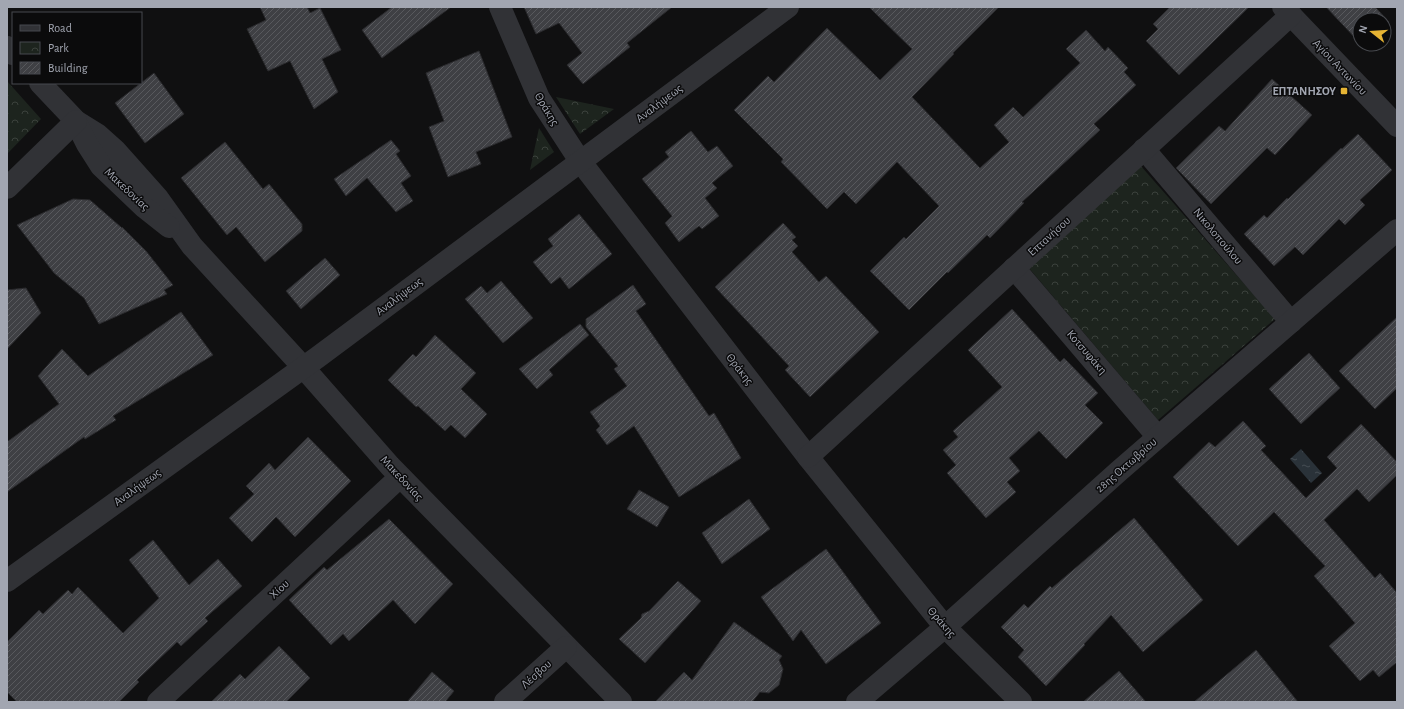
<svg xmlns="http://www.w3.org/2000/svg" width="1404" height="709" font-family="'Alegreya Sans',sans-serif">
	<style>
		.park { fill: url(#park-crowns) }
		.water { fill: url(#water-ripples) }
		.building { fill: url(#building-hatch); stroke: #2a2a2d }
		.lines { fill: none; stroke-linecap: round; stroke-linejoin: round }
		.minor { stroke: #313236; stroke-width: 22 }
		.poi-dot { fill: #e6b434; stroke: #0b0b0c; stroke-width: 1.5 }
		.labels { text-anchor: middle; stroke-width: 3; stroke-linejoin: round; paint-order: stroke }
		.street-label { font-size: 12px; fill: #a2a6b1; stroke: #0b0b0c }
		.poi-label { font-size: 12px; font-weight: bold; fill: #a2a6b1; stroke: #0b0b0c; text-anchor: end }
	</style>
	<defs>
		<pattern id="park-crowns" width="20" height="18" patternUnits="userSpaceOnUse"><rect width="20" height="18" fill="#1d241e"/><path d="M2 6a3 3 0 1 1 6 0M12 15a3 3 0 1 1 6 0" fill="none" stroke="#3b413c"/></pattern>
		<pattern id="water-ripples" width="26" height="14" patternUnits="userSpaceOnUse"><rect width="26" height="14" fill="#2a3239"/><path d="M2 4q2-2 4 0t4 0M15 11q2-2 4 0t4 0" fill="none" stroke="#464d53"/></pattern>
		<pattern id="building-hatch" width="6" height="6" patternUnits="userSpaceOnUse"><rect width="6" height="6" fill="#3f4044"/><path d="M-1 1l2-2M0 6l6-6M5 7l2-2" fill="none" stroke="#58595d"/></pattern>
	</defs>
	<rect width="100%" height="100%" fill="#101011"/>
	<!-- park -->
	<g class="park">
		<polygon points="7,81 41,119 7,154"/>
		<polygon points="556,97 614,109 580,134"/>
		<polygon points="539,128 554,152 530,170"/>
		<polygon points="1140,165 1275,319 1158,420 1028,267"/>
	</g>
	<!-- water -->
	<polygon class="water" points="1301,449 1322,473 1311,483 1290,459"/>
	<!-- building -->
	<g class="building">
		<polygon points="260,7 307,7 310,13 320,8 341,50 322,59 338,92 314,109 290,61 268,71 247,29 266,20"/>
		<polygon points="392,7 451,7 382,58 362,30"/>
		<polygon points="524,7 672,7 627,43 630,47 583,84 567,65 582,53 559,23 536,34"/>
		<polygon points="869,7 999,7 953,53 954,54 912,97 980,168 1009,142 994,125 1013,107 1023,117 1080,63 1066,49 1086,30 1105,51 1108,47 1128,68 1124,72 1136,85 1094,124 1100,130 1022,202 1024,203 990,238 987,235 948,273 947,272 909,310 870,271 904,237 906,239 939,206 897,162 856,204 844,192 827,209 781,162 783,159 734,110 768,76 774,82 827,28 880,80 912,49"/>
		<polygon points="1170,7 1249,7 1179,75 1146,41 1158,29 1153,24"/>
		<polygon points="1326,7 1375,7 1389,22 1384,27 1384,20 1360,20 1360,43"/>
		<polygon points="479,51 512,137 476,152 481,164 448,177 429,127 444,121 426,73"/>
		<polygon points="154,73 184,114 145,143 115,103"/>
		<polygon points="1272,79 1312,115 1275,155 1267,148 1211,204 1176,168 1219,126 1225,131"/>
		<polygon points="691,131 708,152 717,146 733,166 712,183 717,188 705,198 719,216 702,229 699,226 679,242 665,223 672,216 642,179 669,157 665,152"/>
		<polygon points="1358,134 1392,170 1360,200 1365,205 1345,225 1339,219 1303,255 1295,247 1274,266 1244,234 1264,215 1267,218 1287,198 1288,199 1341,148 1342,149"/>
		<polygon points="391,140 400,151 396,154 411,176 401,183 413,201 396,212 367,178 346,196 334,179"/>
		<polygon points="225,142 263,189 269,184 302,224 302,231 265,262 236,227 227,235 181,178"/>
		<polygon points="73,199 90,200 122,228 122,227 146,251 173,285 164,290 167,294 99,324 84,298 54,273 17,225"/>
		<polygon points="579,214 612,254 569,289 560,277 551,284 533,262 553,246 548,239"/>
		<polygon points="783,223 796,237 792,240 798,246 792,252 819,282 826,276 879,332 810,397 785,370 789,366 715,287"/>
		<polygon points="325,258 340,275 301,309 286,291"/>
		<polygon points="501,281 533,318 503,343 465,299 481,286 487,293"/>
		<polygon points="633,285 646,304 636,311 709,416 714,413 741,458 679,497 634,426 607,445 596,430 600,426 590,412 627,386 614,369 618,366 586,327 586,319"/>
		<polygon points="26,288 41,313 7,349 7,290"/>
		<polygon points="1012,309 1060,362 1064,358 1098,393 1085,405 1103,423 1066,459 1039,431 1009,458 1020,471 1007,482 1016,492 986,518 947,473 956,465 943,450 958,437 953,431 1002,387 968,350"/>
		<polygon points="181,312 213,355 113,416 116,420 85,439 84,437 7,492 7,442 59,404 38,376 62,349 88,376"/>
		<polygon points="1397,317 1397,388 1375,409 1339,371"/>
		<polygon points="580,324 589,335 549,370 553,375 537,389 519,369"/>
		<polygon points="435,335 476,373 461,389 487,414 465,438 451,425 445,431 418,406 416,407 388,380 413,354 416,357"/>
		<polygon points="1309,353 1340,388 1301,424 1269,389"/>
		<polygon points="1243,421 1266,446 1261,450 1306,498 1337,468 1327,457 1361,424 1397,462 1397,475 1369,502 1357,489 1324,520 1375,578 1380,573 1397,593 1397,662 1379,677 1373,670 1360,681 1329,646 1355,623 1314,576 1325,566 1274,512 1238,546 1173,477 1209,442 1215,447"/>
		<polygon points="308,437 351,481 295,537 276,517 252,542 229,518 254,494 246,486 269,463 275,470"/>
		<polygon points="639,490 669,507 657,527 627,509"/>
		<polygon points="749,499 770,529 722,564 702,533"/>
		<polygon points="1134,518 1203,600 1143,652 1111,615 1084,644 1085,645 1046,686 1018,657 1024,650 1001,627 1024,604 1028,608 1050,586 1052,588"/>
		<polygon points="389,519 453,584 415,624 393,600 349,641 343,634 331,645 289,600 324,567 327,570"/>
		<polygon points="153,540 189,585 218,559 242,586 205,618 208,621 181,646 177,642 137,680 139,682 119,702 17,702 7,692 7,642 39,610 43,614 68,590 72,594 78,587 123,633 159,598 129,560"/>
		<polygon points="826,549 881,623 826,664 801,630 793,641 761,597"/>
		<polygon points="678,581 701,601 645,663 619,639 641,618 642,614 649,611"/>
		<polygon points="734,622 782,656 779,660 783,669 779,685 769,693 760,692 752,702 655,702 684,672 692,680"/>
		<polygon points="279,646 310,678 286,702 211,702 240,674 245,679"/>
		<polygon points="1256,650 1298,702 1194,702"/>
		<polygon points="1119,671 1146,702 1083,702"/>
		<polygon points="432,672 454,691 445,702 407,702"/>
	</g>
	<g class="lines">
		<!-- minor -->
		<g class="minor">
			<polyline points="500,7 539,98 580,161 808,457 945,627 1021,702"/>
			<polyline points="1283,7 1397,126"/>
			<polyline points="7,47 13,54"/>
			<polyline points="40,83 76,121 97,134 116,151 157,197 192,246 303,367 390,466 621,702"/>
			<polyline points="76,122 87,144 101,166 145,208 169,227"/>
			<polyline points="1144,149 1291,322"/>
			<polyline points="7,188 76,121"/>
			<polyline points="1014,268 1158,437"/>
			<polyline points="808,457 1291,15"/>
			<polyline points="7,581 318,357 788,7"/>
			<polyline points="158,702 400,477"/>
			<polyline points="505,702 566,647"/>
			<polyline points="857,702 945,627 1119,471 1397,230"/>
		</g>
	</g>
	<!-- markers -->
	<rect class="poi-dot" x="1340" y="87" width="8" height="8" rx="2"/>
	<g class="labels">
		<!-- street labels -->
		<g class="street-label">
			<text transform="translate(1340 67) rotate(46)" y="4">Αγίου Αντωνίου</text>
			<text transform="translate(659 103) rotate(-37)" y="4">Αναλήψεως</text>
			<text transform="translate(547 109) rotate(59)" y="4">Θράκης</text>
			<text transform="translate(127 189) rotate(43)" y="4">Μακεδονίας</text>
			<text transform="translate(1049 236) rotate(-42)" y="4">Επτανήσου</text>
			<text transform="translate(1218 236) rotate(50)" y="4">Νικολοπούλου</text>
			<text transform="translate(399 296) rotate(-37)" y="4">Αναλήψεως</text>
			<text transform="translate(1087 352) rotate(49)" y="4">Κοτσυφάκη</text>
			<text transform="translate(740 369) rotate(52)" y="4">Θράκης</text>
			<text transform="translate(1126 465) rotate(-41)" y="4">28ης Οκτωβρίου</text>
			<text transform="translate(402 478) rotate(47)" y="4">Μακεδονίας</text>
			<text transform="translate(137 487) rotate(-36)" y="4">Αναλήψεως</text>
			<text transform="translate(279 589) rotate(-43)" y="4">Χίου</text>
			<text transform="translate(942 622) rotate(49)" y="4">Θράκης</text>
			<text transform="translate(536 674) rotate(-42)" y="4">Λέσβου</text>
		</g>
		<!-- poi labels -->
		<g class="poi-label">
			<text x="1336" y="95">ΕΠΤΑΝΗΣΟΥ</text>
		</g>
	</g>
	<!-- border -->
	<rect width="1404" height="709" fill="none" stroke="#a2a6b1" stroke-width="16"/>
	<!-- legend -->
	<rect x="12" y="12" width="130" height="72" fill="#0b0b0c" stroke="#47494e"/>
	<rect x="20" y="25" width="20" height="6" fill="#313236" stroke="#47494e"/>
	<text x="48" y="32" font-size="12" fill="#a2a6b1">Road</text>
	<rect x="20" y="42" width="20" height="12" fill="url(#park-crowns)" stroke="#47494e"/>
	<text x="48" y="52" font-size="12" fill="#a2a6b1">Park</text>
	<rect x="20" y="62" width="20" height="12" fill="url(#building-hatch)" stroke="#47494e"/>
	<text x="48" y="72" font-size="12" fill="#a2a6b1">Building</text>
	<!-- north arrow -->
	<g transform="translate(1372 32) rotate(287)"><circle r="19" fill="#0b0b0c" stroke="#47494e"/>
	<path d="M0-3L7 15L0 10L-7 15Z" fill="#e6b434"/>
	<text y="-6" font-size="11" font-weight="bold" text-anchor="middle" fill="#a2a6b1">N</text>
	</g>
</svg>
